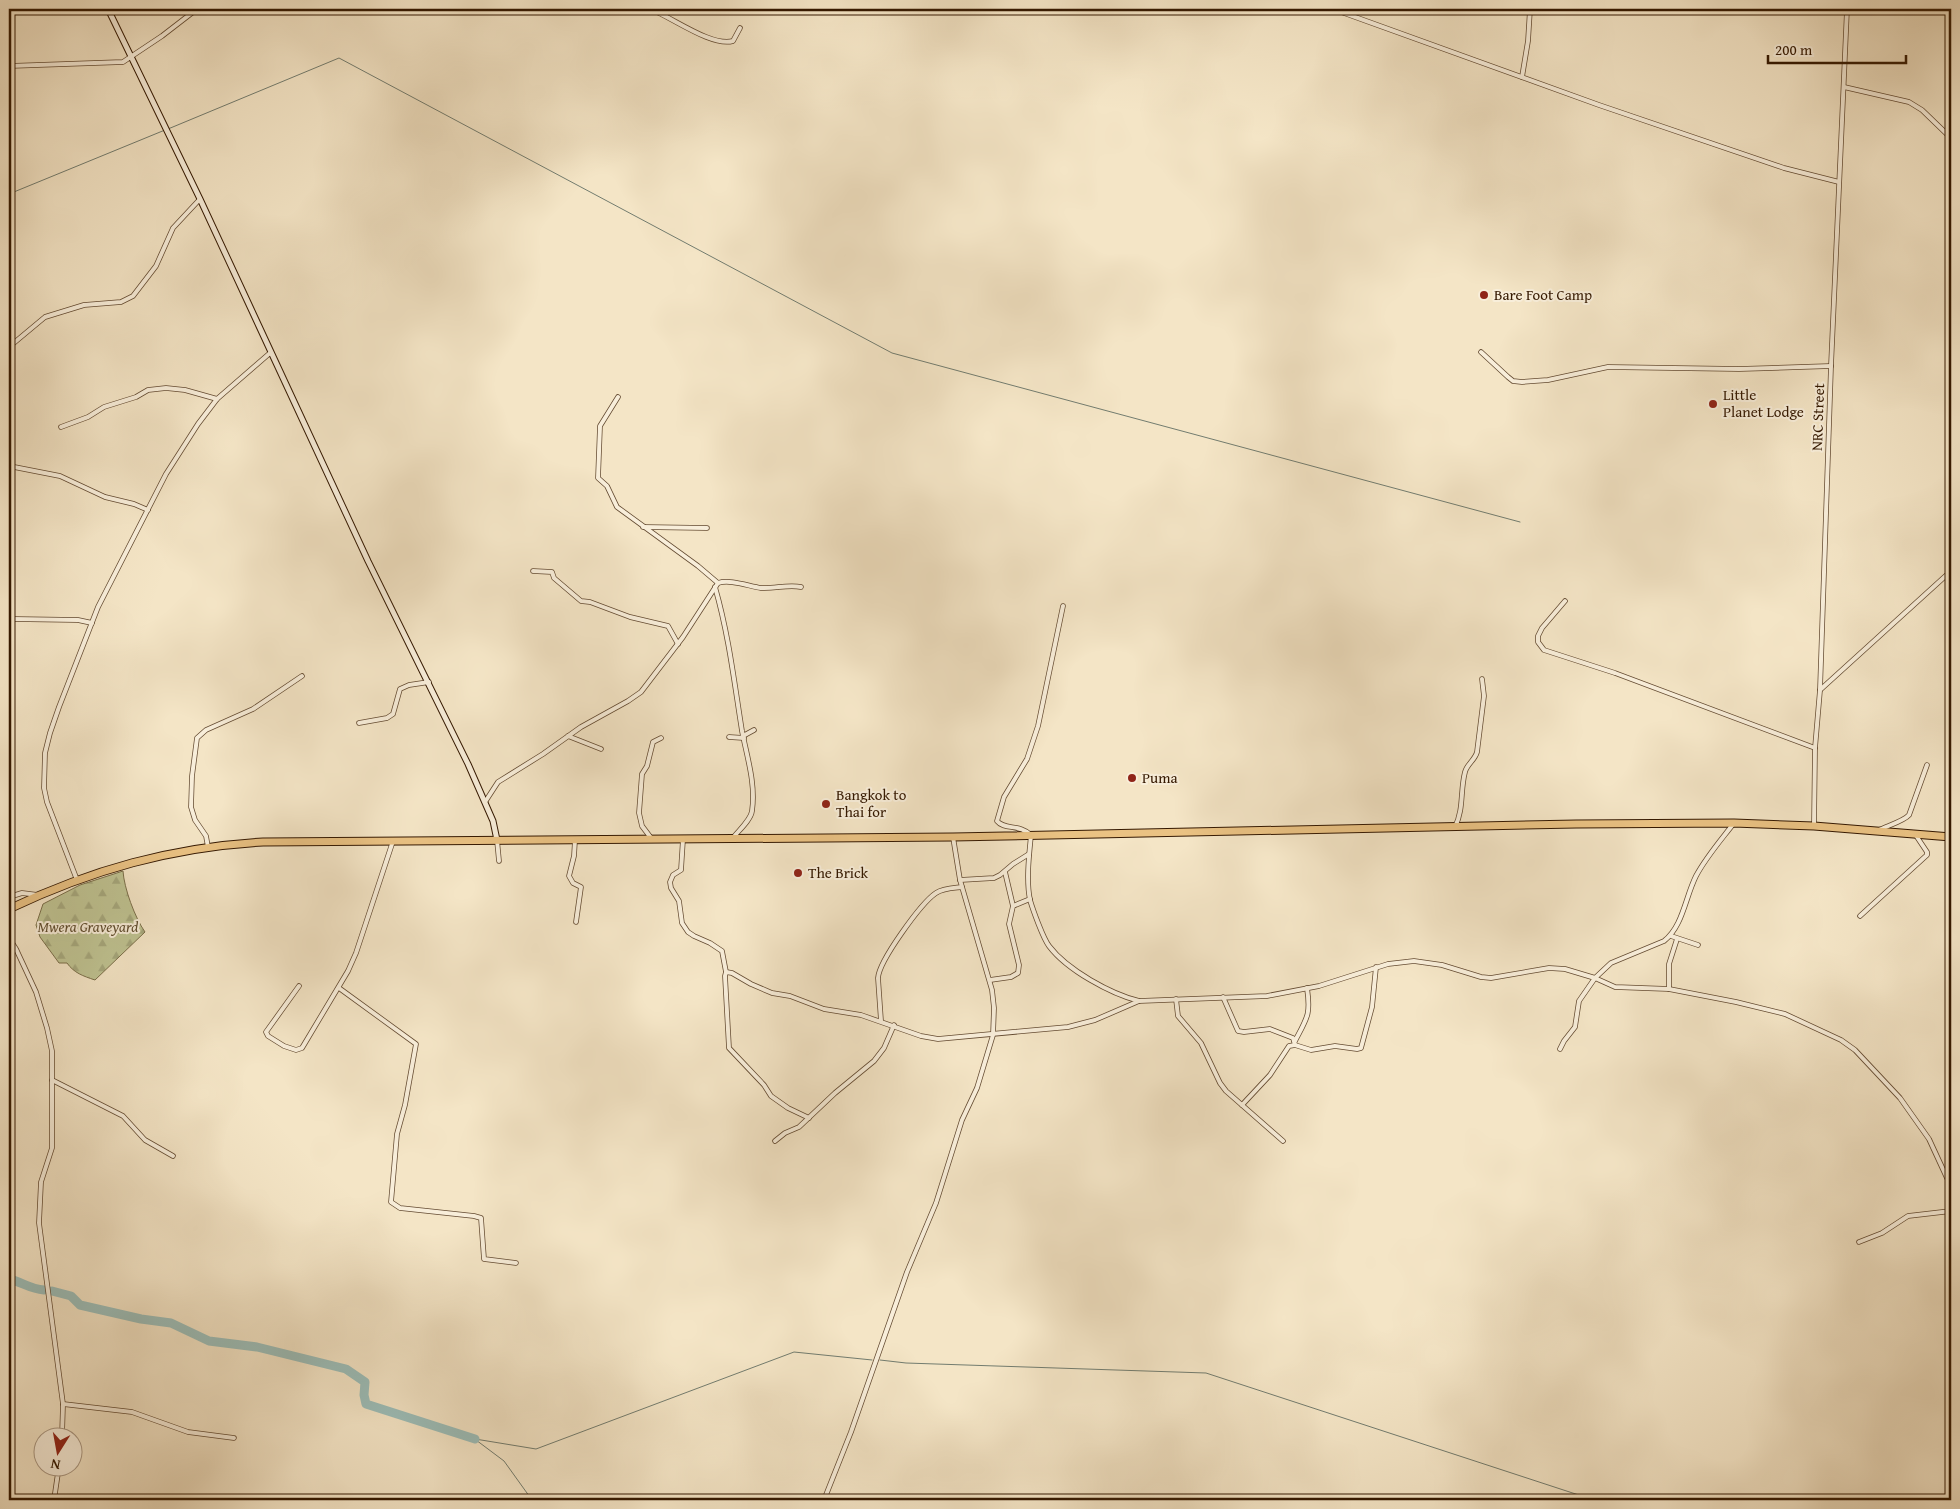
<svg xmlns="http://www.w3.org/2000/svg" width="1960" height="1509" font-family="'Gentium Book Plus',serif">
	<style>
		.forest { fill: url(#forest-firs); stroke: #7a6e49 }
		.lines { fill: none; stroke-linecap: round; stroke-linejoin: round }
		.stream { stroke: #727c6f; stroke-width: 1 }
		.river { stroke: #9cbeb9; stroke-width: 9 }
		.street-casing { stroke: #644b32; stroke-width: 5.5 }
		.secondary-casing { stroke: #341800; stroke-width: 7 }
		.highway-casing { stroke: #341800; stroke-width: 9 }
		.street { stroke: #f8eeda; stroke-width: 4 }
		.secondary { stroke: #f8eeda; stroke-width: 5 }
		.highway { stroke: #eac283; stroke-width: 7 }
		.poi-dot { fill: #8f2418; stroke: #f8eeda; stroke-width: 2 }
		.labels { text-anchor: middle; stroke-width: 4; stroke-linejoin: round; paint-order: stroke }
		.poi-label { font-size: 15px; fill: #341800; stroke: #f8eeda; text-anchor: start }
		.street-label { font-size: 15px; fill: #341800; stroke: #f8eeda }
		.park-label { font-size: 15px; font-style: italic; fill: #5e4b2c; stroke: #f8eeda }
	</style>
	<defs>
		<pattern id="forest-firs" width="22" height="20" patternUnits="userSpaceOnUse" patternTransform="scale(1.25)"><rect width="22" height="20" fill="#bfc392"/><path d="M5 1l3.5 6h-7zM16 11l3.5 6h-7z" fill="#a5a77c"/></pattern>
	</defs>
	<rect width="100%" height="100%" fill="#f4e5c6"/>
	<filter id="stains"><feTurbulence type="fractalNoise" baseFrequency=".004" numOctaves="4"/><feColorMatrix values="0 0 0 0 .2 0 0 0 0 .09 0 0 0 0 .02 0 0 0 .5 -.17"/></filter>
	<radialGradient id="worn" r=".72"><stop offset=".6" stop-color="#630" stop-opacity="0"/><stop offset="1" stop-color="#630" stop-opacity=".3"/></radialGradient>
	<!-- forest -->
	<path class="forest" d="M123,871c1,17 12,47 22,61l-50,48c-12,-4 -21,-7 -28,-17h-8l-19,-26 -4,-12 7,-21 37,-19z"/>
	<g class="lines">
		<!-- stream -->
		<g class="stream">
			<polyline points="168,129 339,58 892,353 1520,522"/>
			<polyline points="9,194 165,130"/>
			<polyline points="880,1360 906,1363 1206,1373 1594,1500"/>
			<polyline points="475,1439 536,1449 794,1352 872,1360"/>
			<polyline points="476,1440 504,1461 532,1500"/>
		</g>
		<!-- river -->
		<g class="river">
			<path d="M9,1279c13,3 21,10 35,11"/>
			<polyline points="52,1291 71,1296 80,1305 141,1319 171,1323 209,1341 257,1347 346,1369 365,1382 364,1395 366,1404 475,1439"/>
		</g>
		<!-- street casing -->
		<g class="street-casing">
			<g id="street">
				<path d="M650,9c22,8 61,38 83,32l7,-13"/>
				<polyline points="1333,9 1599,105 1784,168 1839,182"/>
				<polyline points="9,66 123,62 162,36 197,9"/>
				<polyline points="1522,77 1528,41 1530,9"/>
				<polyline points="1844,87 1909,102 1922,110 1951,138"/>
				<polyline points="9,347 45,317 84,305 121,302 133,296 156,266 173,228 200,199"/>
				<polyline points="1481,352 1508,377 1513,381 1522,382 1548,380 1608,367 1739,369 1831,366"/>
				<polyline points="618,397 600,426 598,478 607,486 617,507 698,566 718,583"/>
				<polyline points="61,427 88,417 104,407 136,397 148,390 166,388 185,390 217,399"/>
				<polyline points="9,466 60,476 105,497 134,504 148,510"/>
				<polyline points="643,527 707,528"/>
				<polyline points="533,571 552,572 554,578 581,601 590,602 630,617 668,626 678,644"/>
				<path d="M715,587c14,49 19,94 27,144 5,26 14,53 10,80 -1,9 -14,20 -20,28"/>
				<polyline points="1565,601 1542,628 1538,636 1538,642 1544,650 1615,673 1815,748"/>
				<path d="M1063,606l-25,120 -11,33 -23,38 -7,24c7,9 23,3 34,14 -2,21 -5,45 -1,65 3,10 13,38 19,46 18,24 62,48 90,55l128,-5 52,-10 69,-22 26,-3 28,4 39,12 10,1 58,-10 16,1 30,9 20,9 54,2 67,13 49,12 56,26 14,10 45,48 29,41 18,39 4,5"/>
				<polyline points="13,619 78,620 92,623"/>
				<polyline points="1820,690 1951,571"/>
				<polyline points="359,723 387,718 393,714 400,689 409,685 429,682"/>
				<polyline points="568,736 601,749"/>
				<polyline points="743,736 754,730"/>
				<polyline points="729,737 744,738"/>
				<path d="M485,802l13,-20 45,-28 38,-27 47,-26 13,-9 42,-55 35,-54c12,-4 30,3 43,5 14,1 27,-4 40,-1"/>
				<polyline points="1814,826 1815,748 1820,690 1831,366 1847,9"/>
				<path d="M1455,827c9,-18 5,-36 10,-55 2,-8 10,-12 12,-20l7,-56 -2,-17"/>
				<path d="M1879,830c8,-4 25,-9 30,-15l18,-50"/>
				<polyline points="651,838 642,826 639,813 642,774 647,766 653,742 661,738"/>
				<polyline points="683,839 681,870 673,875 670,882 671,888 679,901 682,923 688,932 694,936 710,943 722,951 726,972 725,976 729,1048 764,1085 771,1096 788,1108 809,1118"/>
				<polyline points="497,840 499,861"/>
				<polyline points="575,840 574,856 569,876 573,883 581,887 576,922"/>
				<polyline points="208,847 206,836 195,820 191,807 192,776 197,738 206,730 253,709 302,676"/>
				<polyline points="1005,872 1013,906"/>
				<polyline points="77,880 47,802 44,788 45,753 50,733 59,707 98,607 166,474 198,424 217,399 270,353"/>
				<polyline points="960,880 994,878 1000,875 1013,864 1029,854"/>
				<polyline points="9,897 22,893 38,895"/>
				<polyline points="1860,916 1927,855 1927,852 1915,834"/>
				<polyline points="1671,936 1698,945"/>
				<polyline points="9,938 16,949 36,992 47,1028 52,1051 52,1148 41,1182 39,1223 63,1404 62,1436"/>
				<polyline points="726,972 732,973 751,984 772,993 790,996 824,1009 861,1015 921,1036 938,1039 1068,1027 1095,1020 1139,1001"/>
				<polyline points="990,980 1011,977 1018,973 1019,965 1009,924 1013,906 1030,899"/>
				<polyline points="299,986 266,1032 268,1036 284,1046 296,1050 302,1048 348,971 356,953 393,841"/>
				<polyline points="339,988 416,1044 405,1105 397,1134 391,1202 400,1208 474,1216 481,1218 484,1259 516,1263"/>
				<polyline points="1669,989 1669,964 1677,939"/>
				<polyline points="1223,997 1238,1031 1244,1032 1270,1029 1293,1038 1295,1045"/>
				<polyline points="1176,999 1178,1016 1201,1043 1220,1083 1226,1091 1283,1141"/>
				<path d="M881,1021l-3,-43c1,-17 43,-75 58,-85 7,-5 17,-5 26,-6"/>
				<path d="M1295,1041c12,-23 16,-26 12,-53"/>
				<path d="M1560,1049l4,-8 11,-14 4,-26 16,-23 16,-15 53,-22c19,-15 21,-43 32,-65 10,-19 25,-36 38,-53"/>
				<polyline points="52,1080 123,1116 145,1140 173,1156"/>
				<polyline points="1242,1105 1270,1075 1289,1046 1295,1045 1311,1050 1335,1046 1357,1049 1361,1048 1372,1007 1376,967"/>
				<polyline points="775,1141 785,1133 799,1127 835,1093 874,1061 884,1048 894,1025"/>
				<polyline points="1859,1242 1882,1233 1908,1216 1951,1211"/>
				<polyline points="63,1404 132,1412 188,1432 234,1438"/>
				<polyline points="54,1500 59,1466"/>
				<polyline points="824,1500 851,1432 907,1272 936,1203 962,1120 977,1088 993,1035 994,1008 992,990 960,880 953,837"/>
			</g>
		</g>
		<!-- secondary casing -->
		<g class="secondary-casing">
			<polyline id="secondary" points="108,9 200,199 368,561 468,764 493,821 497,840"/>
		</g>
		<!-- highway casing -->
		<g class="highway-casing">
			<path id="highway" d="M9,909c82,-39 163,-62 254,-67l690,-5 623,-13 158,-1 80,3 137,11"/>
		</g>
		<!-- street -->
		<use href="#street" class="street"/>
		<!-- secondary -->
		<use href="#secondary" class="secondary"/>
		<!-- highway -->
		<use href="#highway" class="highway"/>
	</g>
	<!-- markers -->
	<g class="poi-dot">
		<circle cx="1484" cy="295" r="5"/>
		<circle cx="1713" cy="404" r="5"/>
		<circle cx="1132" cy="778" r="5"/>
		<circle cx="826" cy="804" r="5"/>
		<circle cx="798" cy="873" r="5"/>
	</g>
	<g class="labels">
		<!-- poi labels -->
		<g class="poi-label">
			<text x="1494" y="300">Bare Foot Camp</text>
			<text x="1723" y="400">Little<tspan x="1723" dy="17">Planet Lodge</tspan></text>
			<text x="1142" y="783">Puma</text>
			<text x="836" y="800">Bangkok to<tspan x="836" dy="17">Thai for</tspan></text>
			<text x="808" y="878">The Brick</text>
		</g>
		<!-- street labels -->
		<g class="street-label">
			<text transform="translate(1818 417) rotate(-88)" y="5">NRC Street</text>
		</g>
		<!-- park labels -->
		<g class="park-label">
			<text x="88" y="932">Mwera Graveyard</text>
		</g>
	</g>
	<!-- margin -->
	<rect width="1960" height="1509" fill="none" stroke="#f4e5c6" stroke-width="30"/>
	<rect x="10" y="10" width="1940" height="1489" fill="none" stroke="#341800" stroke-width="2.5"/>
	<rect x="15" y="15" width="1930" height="1479" fill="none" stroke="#341800"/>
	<!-- north arrow -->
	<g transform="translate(58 1452) rotate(191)"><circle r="24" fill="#f8eeda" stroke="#aa9883"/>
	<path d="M0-4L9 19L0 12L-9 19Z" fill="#8f2418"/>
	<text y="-8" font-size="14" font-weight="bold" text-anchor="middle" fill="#341800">N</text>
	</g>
	<!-- scale -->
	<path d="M1768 55v8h138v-8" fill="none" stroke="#341800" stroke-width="2.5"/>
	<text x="1775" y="55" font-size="15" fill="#341800" stroke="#f8eeda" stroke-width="4" paint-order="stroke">200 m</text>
	<rect width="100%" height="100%" filter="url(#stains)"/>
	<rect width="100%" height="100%" fill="url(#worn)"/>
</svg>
